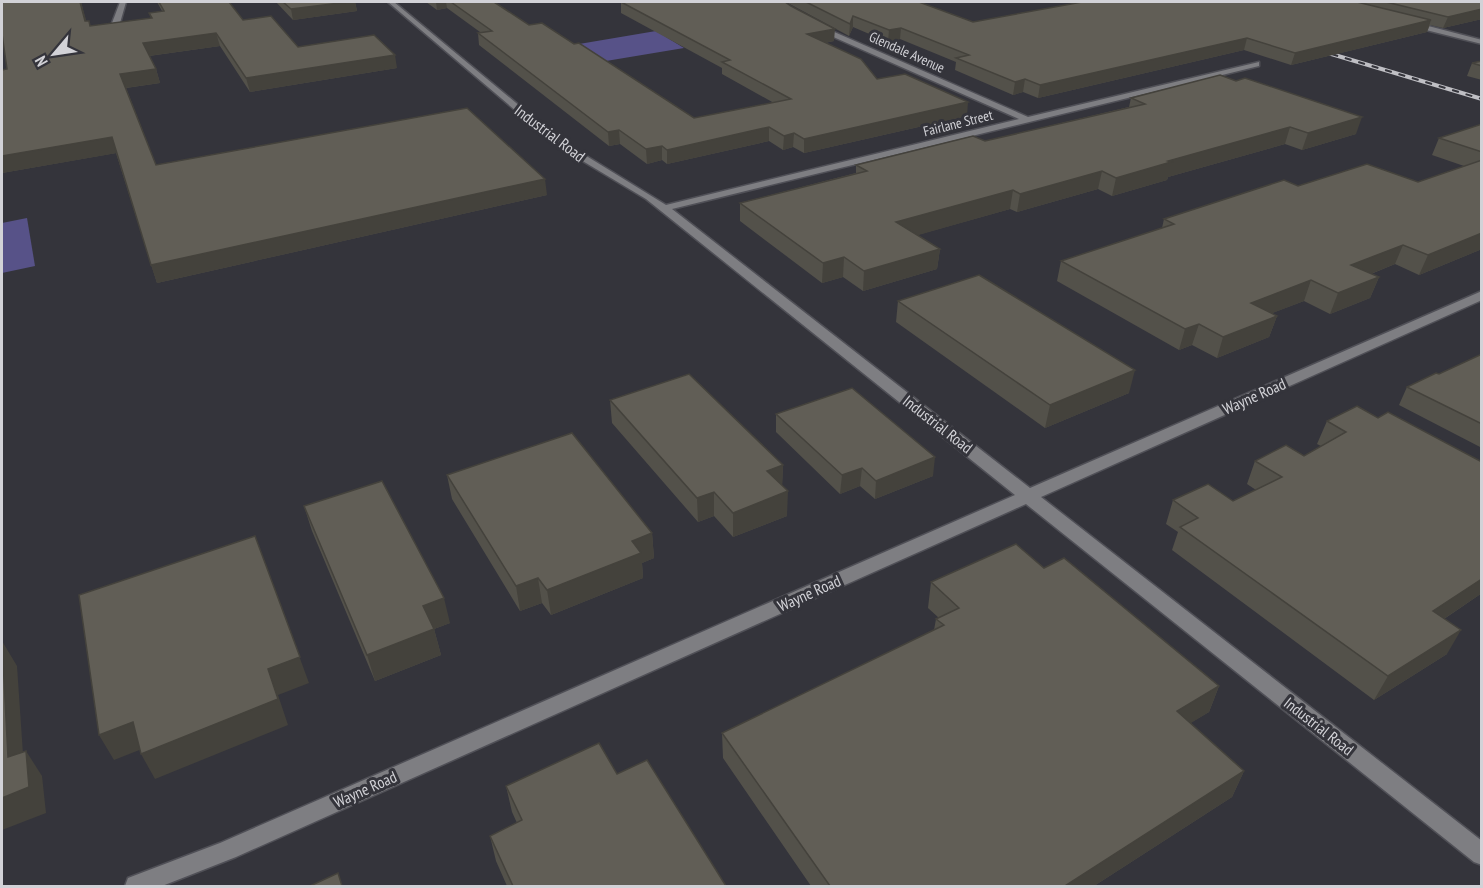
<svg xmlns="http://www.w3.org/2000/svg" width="1483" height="888" font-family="'PT Sans Narrow',sans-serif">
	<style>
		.green { fill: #575288 }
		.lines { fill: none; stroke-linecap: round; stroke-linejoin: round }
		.minor-casing { stroke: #505057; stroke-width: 3 }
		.minor { fill: #7e7e82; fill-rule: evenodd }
		.rail-casing { stroke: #bfbfc4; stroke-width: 4 }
		.rail { stroke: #34343b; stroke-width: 2; stroke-dasharray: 7; stroke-linecap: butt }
		.wall { fill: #53514a }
		.shaded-wall { fill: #44423c }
		.building { fill: #615e56; stroke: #44423c; stroke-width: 1.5 }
		.labels { text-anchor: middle; stroke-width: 6; stroke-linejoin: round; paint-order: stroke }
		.far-street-label { font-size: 14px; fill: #d2d2d7; stroke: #34343b }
		.street-label { font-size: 16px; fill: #d2d2d7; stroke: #34343b }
	</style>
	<rect width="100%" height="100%" fill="#34343b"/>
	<!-- green -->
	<g class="green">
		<polygon points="656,31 684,48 606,61 579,44"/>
		<polygon points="27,218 35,266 2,273 2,223"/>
	</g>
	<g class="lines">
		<!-- minor casing -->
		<g class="minor-casing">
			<g id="minor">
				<polygon points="120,2 126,2 120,23 116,25 112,23"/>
				<polygon points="388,2 394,2 562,141 666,205 1019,119 813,28 816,24 1028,117 1259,62 1259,66 672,209 1030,488 1482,291 1482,300 1041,497 1482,841 1482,865 1474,862 1026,504 236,857 162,886 125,886 128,878 220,843 1015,495 646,199 556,145"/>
				<polygon points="1409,21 1482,40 1482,44 1406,25"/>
			</g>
		</g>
		<!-- minor -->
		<use href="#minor" class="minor"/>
		<!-- rail casing -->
		<g class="rail-casing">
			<polyline id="rail" points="1318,50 1482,99"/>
		</g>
		<!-- rail -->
		<use href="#rail" class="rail"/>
	</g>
	<!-- wall -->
	<g class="wall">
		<polygon points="2,2 81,2 86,21 90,26 151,18 149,13 162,11 157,2 229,2 243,20 298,47 397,68 250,92 220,46 149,56 156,69 160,83 126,88 156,165 547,195 157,283 116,153 2,173 2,70 7,69"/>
		<polygon points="276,2 355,2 357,11 293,20"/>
		<polygon points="426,2 494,2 529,25 694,118 774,103 722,74 722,68 621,13 621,2 834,41 825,43 877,79 967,116 804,153 793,147 783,150 769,141 667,164 662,160 647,164 620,144 609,146 479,45 478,33 480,32 447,8 437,10"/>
		<polygon points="786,2 919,2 973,22 1082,2 1482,2 1482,19 1443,28 1430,25 1427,32 1291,65 1244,50 1038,98 1023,92 1013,95 955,70 956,62 900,39 888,42 853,27 849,36"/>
		<polygon points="1482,61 1482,80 1467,76 1472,63"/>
		<polygon points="1131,98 1356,134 1302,150 1285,144 1168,177 1167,180 1112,196 1098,189 1017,212 1010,209 917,235 940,249 937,269 863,291 843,277 822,283 740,221 740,203 856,173 856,165 985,141 1129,107"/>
		<polygon points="1482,124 1482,249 1419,275 1395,264 1371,274 1379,277 1370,298 1330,314 1304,301 1272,313 1277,316 1269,337 1217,358 1192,345 1179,350 1057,281 1061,261 1162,228 1164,219 1298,186 1418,182 1464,166 1432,155 1439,138"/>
		<polygon points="898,301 1129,393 1045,428 896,322"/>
		<polygon points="1482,354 1482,448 1399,405 1407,387 1439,374"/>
		<polygon points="610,400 783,465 782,486 787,516 733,537 714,516 698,522 612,423"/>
		<polygon points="776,414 933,476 875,499 860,486 840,494 776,432"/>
		<polygon points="1378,418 1482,462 1482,593 1444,619 1447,654 1374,700 1172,550 1178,532 1166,524 1173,500 1233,501 1256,490 1247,484 1255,461 1304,456 1321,446 1317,444 1327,421"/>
		<polygon points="447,475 652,533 654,558 642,563 643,578 551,615 542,603 520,611 452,499"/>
		<polygon points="304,506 450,623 434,629 441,655 375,681 312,531"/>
		<polygon points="1044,568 1219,686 1209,712 1190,723 1244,771 1232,797 1094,886 811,886 723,758 722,733 934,630 936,619 939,618 928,608 931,582"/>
		<polygon points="506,786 726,886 507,886 496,861 490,836 517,823 512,812"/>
	</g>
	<!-- shaded-wall -->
	<g class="shaded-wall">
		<polygon points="80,2 81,2 90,34 85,21"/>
		<polygon points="348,2 355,2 357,11 293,20 291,9"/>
		<polygon points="436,2 446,2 447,8 437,10"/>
		<polygon points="1482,9 1482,19 1443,28 1448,17"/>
		<polygon points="853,16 853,27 849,36 850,24"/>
		<polygon points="1431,20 1427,32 1291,65 1295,53"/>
		<polygon points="901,28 900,39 888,42 889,30"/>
		<polygon points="835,29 834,41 807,46 807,34"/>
		<polygon points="216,33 220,46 148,56 143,43"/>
		<polygon points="1247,38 1244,50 1038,98 1040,85"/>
		<polygon points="395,55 397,68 250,92 246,78"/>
		<polygon points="156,69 160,83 125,88 120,74"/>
		<polygon points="1025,79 1023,92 1013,95 1015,82"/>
		<polygon points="968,102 967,116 804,153 804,139"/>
		<polygon points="1362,117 1356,134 1302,150 1308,133"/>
		<polygon points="769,127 769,141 667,164 667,150"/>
		<polygon points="1290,127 1285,144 1168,177 1167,180 1112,196 1116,178 1168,161"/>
		<polygon points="619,130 620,144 609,146 608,132"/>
		<polygon points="794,133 793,147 783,150 784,136"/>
		<polygon points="112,137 117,153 2,173 2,156"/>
		<polygon points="662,146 662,160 647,164 646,149"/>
		<polygon points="1102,171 1098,189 1017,212 1020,194"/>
		<polygon points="545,179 547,195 157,283 151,265"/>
		<polygon points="1013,190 1010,209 894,242 896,222"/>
		<polygon points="1482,233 1482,249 1419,275 1428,255"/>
		<polygon points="1403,245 1395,264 1343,285 1351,265"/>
		<polygon points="940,249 937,269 863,291 864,271"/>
		<polygon points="844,257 843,277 822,283 823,263"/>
		<polygon points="1379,277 1370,298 1330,314 1338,293"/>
		<polygon points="1311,280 1304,301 1244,324 1251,303"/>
		<polygon points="1277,316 1269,337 1217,358 1223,337"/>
		<polygon points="1199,324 1192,345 1179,350 1185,329"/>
		<polygon points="1135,370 1129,393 1045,428 1050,405"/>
		<polygon points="935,457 933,476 875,499 876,481"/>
		<polygon points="783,465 782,489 767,471"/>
		<polygon points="862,468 860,486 840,494 842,475"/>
		<polygon points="788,491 787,516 733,537 733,513"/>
		<polygon points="714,492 714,516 698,522 697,498"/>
		<polygon points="652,533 654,558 642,563 643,578 551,615 547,590 632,541"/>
		<polygon points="255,536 309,683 278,695 288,725 155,779 141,754 268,669"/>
		<polygon points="538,578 542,603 520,611 516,586"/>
		<polygon points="1482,579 1482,593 1420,635 1433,611"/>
		<polygon points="444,598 450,623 434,629 441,655 375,681 367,655 423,606"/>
		<polygon points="1461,630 1447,654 1374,700 1388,676"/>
		<polygon points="2,641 17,666 25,783 8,757"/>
		<polygon points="1219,686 1209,712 1168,737 1177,711"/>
		<polygon points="133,722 147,747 114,760 99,735"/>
		<polygon points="26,751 42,776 46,813 2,830 2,798"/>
		<polygon points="1244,771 1232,797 1094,886 1065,886"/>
	</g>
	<!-- building -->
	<g class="building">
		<polygon points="2,2 80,2 85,21 89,21 90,26 152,18 149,13 164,11 159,2 229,2 243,20 271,16 298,47 374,35 395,55 246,78 216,33 143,43 156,69 120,74 156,165 467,108 545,179 151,265 112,137 2,156 2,70 7,69 2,34"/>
		<polygon points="283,2 348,2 291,9"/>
		<polygon points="451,2 494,2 529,25 542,23 574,44 579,43 694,118 791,99 722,62 730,60 621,2 785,2 791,6 835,29 807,34 861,59 877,79 905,74 968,102 804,139 794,133 784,136 769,127 667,150 662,146 646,149 619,130 608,132 478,33 492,31"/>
		<polygon points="806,2 919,2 973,22 1082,2 1357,2 1431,20 1295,53 1247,38 1040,85 1025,79 1015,82 956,58 969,55 901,28 889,30 853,16 850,24"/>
		<polygon points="1386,2 1482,2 1482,9 1448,17"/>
		<polygon points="1482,61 1482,66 1472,63"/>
		<polygon points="1220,75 1236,81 1245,78 1362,117 1308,133 1290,127 1168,161 1171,162 1116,178 1102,171 1020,194 1013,190 896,222 940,249 864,271 844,257 823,263 740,203 867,171 856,165 973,136 985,141 1145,104 1131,98"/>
		<polygon points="1482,124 1482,152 1439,138"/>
		<polygon points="1482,160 1482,233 1428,255 1403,245 1351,265 1379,277 1338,293 1311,280 1251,303 1277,316 1223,337 1199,324 1185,329 1061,261 1174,224 1164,219 1284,180 1298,186 1367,164 1418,182"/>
		<polygon points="979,275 1135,370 1050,405 898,301"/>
		<polygon points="1482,354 1482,424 1407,387 1436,373 1439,374"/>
		<polygon points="689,374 783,465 767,471 788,491 733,513 714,492 697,498 610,400"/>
		<polygon points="852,388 935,457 876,481 862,468 842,475 776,414"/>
		<polygon points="1357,406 1378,418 1388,412 1482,462 1482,579 1433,611 1461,630 1388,676 1180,527 1198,518 1173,500 1208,484 1233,501 1282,477 1255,461 1286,445 1304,456 1346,432 1327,421"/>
		<polygon points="572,433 652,533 632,541 641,553 547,590 538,578 516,586 447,475"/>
		<polygon points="382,481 444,598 423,606 434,629 367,655 304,506"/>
		<polygon points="255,536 300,657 268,669 278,699 141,754 133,722 99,735 79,595"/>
		<polygon points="1016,544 1044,568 1064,558 1219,686 1177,711 1244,771 1065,886 830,886 722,733 944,625 936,619 959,608 931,582"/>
		<polygon points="2,641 8,757 26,751 29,787 2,798"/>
		<polygon points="599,743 617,774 647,760 726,886 513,886 490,836 522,820 506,786"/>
		<polygon points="338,873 342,886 310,886"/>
	</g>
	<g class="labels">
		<!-- far-street labels -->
		<g class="far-street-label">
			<text transform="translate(907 52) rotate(24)" y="5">Glendale Avenue</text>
			<text transform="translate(958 123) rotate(-14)" y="5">Fairlane Street</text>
		</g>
		<!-- street labels -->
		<g class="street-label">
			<text transform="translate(550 133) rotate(37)" y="6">Industrial Road</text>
			<text transform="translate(1254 396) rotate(-24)" y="6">Wayne Road</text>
			<text transform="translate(938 424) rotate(38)" y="6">Industrial Road</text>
			<text transform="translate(809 593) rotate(-24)" y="6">Wayne Road</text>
			<text transform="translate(1319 726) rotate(38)" y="6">Industrial Road</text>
			<text transform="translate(365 789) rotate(-24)" y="6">Wayne Road</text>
		</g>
	</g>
	<!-- border -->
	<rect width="1483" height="888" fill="none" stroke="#d2d2d7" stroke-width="6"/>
	<!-- north arrow -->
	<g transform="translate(54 54) rotate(241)" stroke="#34343b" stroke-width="4.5" paint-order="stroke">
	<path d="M0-4.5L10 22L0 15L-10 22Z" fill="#d2d2d7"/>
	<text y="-9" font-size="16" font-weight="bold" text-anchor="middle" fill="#d2d2d7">N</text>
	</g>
</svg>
